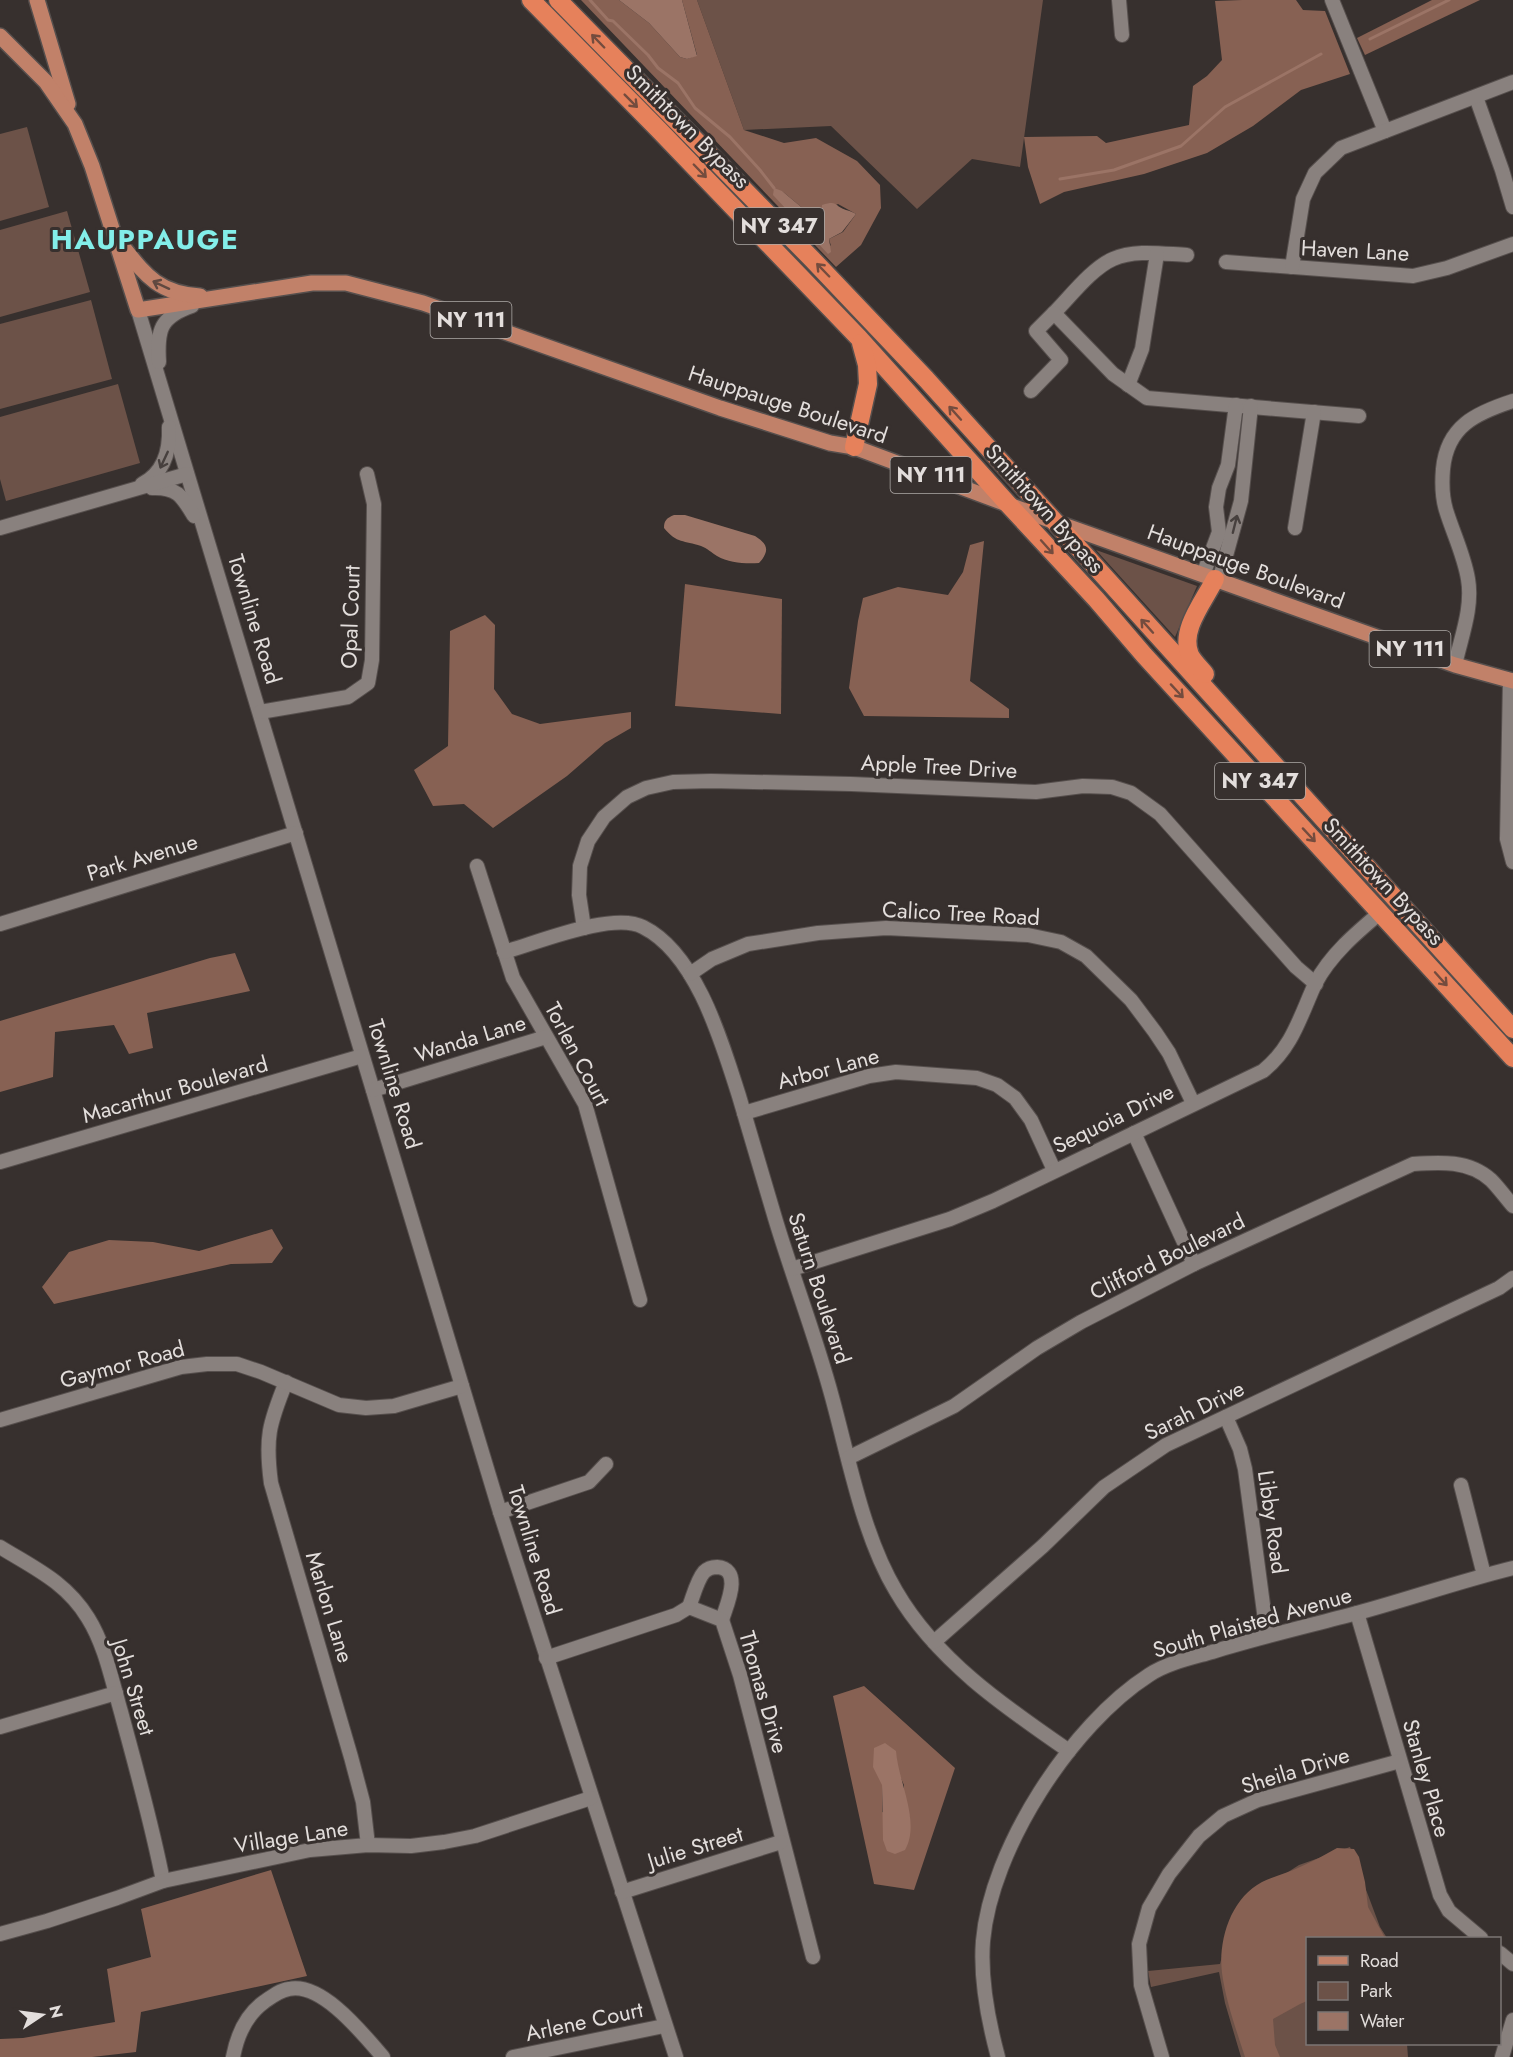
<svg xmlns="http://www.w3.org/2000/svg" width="1513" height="2057" font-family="Jost,sans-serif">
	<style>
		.green { fill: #6c5248 }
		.forest { fill: #876153; fill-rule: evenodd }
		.water { fill: #9b7466 }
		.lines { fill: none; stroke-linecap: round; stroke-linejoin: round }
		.stream { stroke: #9b7466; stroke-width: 3 }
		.minor-casing { stroke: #564f4d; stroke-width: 16 }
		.major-casing { stroke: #564f4d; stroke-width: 18 }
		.highway-casing { stroke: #564f4d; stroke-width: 21 }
		.minor { stroke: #89817e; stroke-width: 14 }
		.major { stroke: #c18169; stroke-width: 15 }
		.highway { stroke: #e6815b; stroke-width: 18 }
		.oneway { stroke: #744c3e }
		.oneway2 { stroke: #604840 }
		.oneway3 { stroke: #47403e }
		.labels { text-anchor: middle; stroke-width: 6; stroke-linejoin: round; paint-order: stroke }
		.shield { fill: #37302e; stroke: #afaaa8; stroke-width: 1.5 }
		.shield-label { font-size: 21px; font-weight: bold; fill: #e3dedc }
		.street-label { font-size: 22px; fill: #e3dedc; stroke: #37302e }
		.district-label { font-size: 28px; font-weight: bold; letter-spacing: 1.5px; fill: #83eee9; stroke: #37302e }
	</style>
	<rect width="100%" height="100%" fill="#37302e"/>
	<!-- green -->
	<g class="green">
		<polygon points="697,0 1043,0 1020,167 972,159 917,209 831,126 744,130"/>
		<polygon points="27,127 49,207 0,221 0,134"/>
		<polygon points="67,211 90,292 0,317 0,230"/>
		<polygon points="91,300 112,379 0,409 0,324"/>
		<polygon points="118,384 140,463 6,501 0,479 0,417"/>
		<polygon points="1096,550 1197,586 1175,637"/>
		<polygon points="1350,1847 1380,1927 1387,1938 1308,1938 1308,2044 1407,2044 1408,2057 1241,2057 1225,2003 1219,1972 1151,1987 1148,1971 1220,1964 1232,1918 1274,1881 1299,1865"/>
	</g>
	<!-- forest -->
	<g class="forest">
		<path d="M581,0h38l30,23 31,34 7,2 10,-4 -15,-55h15l47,130 40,13 32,-5 41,23 23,24 1,23 -20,37 -25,22zM782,191l36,30 3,-1 -1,-8 18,-8 18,10 -13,18 -14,7 2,7z"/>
		<polygon points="1242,0 1296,0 1303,10 1325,11 1350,74 1301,90 1253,126 1207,153 1144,174 1064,192 1040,204 1028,167 1024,137 1097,136 1106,143 1189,125 1193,86 1207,76 1222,60 1215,1"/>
		<polygon points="1432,0 1480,0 1365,55 1357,38"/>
		<polygon points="984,541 970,681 1009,709 1009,718 864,716 849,688 858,621 863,598 898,587 948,595 963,572 970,545"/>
		<polygon points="685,584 782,599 781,714 675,706"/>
		<polygon points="485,615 495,625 494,689 512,714 540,724 631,712 631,728 605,743 567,776 493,828 464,804 433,806 414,770 448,746 450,631"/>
		<polygon points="235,953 250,991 147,1013 153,1048 129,1054 114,1025 55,1032 53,1077 0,1092 0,1021 210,958"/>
		<polygon points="272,1229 283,1248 272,1263 231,1264 54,1304 42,1287 69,1252 109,1240 153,1242 199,1251"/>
		<path d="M864,1686l91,82 -41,122 -40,-6 -41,-188zM897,1764l2,10 5,11v11l6,23 -28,-7v-27z"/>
		<path d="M1337,1848l17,1 5,8 6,25 3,25 17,31h-77l-1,63 -7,3 -27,15 2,26 5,12h-35c-9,-28 -19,-55 -23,-84 -4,-33 9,-75 40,-91 12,-6 26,-9 38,-15 13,-6 25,-12 37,-19z"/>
		<polygon points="271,1870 307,1976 141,2012 136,2052 92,2057 0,2057 0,2039 23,2038 115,2022 107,1969 151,1957 141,1909"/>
	</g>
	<!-- water -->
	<g class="water">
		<polygon points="619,0 682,0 697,56 687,59 680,57 649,23"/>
		<path d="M774,188l8,3 36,30 3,-1 1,-15c17,-5 11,1 24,5 4,1 7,2 10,4l-14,18 -13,7 2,13 -3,2 -55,-59z"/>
		<path d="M674,515h11l70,21c13,8 15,15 4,27 -13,1 -30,0 -42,-7 -5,-3 -10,-8 -16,-10 -17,-6 -24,-2 -37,-18 0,-8 3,-10 10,-13z"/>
		<path d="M885,1743l11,8c2,30 25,71 9,99l-10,4 -8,-3 -4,-11 -1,-55 -9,-18 1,-19z"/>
	</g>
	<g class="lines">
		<!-- stream -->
		<g class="stream">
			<polyline points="590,0 608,20 613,21 648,55 658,68 678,83 695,108 730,137 760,170 774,188"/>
			<polyline points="1370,39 1449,0"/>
			<polyline points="1060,179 1114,170 1181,146 1225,107 1321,54"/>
		</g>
		<!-- minor casing -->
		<g class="minor-casing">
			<g id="minor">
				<polyline points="1119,0 1122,35"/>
				<polyline points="1332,0 1385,131"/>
				<polyline points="1476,97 1502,170 1513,207"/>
				<polyline points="1226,262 1413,276 1447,268 1513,244"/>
				<polyline points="1292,267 1303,199 1315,173 1341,148 1513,82"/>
				<polyline points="138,310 500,1512 676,2057"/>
				<path d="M1054,313c16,-16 38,-45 59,-54 22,-10 51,-5 74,-4"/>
				<path d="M159,362c-2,-32 1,-45 33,-56"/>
				<polyline points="1128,385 1142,349 1157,254"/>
				<polyline points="1031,391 1061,360 1036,331 1054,313 1113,374 1147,398 1359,416"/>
				<path d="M142,484c22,-11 28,-33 27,-57"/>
				<path d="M152,488c25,-1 30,8 42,28"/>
				<polyline points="0,528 187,474"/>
				<polyline points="1295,528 1314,412"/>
				<polyline points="1203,575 1219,532 1216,507 1219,488 1228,465 1236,405"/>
				<polyline points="1219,581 1241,501 1251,406"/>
				<path d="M1455,665c6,-28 18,-57 13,-86 -4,-24 -15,-46 -22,-69 -4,-13 -4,-29 -3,-41 4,-43 33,-56 70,-68"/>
				<polyline points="1510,680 1507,839 1513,862"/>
				<polyline points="260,712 348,697 368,683 372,660 374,504 367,474"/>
				<polyline points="477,866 513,978 585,1104 640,1300"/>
				<polyline points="0,924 296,833"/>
				<polyline points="584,928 579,895 580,866 588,841 604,817 627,797 646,788 673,782 711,781 851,784 1036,792 1083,786 1112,787 1131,793 1160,814 1296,967 1316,984"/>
				<path d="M504,952c33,-9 109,-41 139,-25 54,27 79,116 96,169 12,41 24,82 36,122 18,60 41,119 57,179 17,62 31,139 64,194 40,69 109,116 173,160"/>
				<polyline points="690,974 712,959 748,944 818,933 886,928 1028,935 1061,942 1086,956 1131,1000 1155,1032 1169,1053 1193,1103"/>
				<polyline points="373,1090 546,1037"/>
				<polyline points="744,1113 869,1076 896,1072 977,1078 997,1085 1015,1098 1031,1120 1054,1170"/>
				<polyline points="1134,1133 1194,1264"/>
				<polyline points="0,1162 362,1056"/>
				<path d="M792,1269l158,-50 43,-18 270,-130c29,-23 37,-54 52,-87 15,-29 41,-51 66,-72"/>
				<path d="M286,1382c-17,42 -21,56 -15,101l80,274 12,45 5,43"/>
				<polyline points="1226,1417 1240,1449 1245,1469 1267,1635"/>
				<polyline points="0,1420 181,1367 207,1364 237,1364 261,1372 339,1405 366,1408 394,1406 462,1386"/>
				<path d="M848,1458l106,-52 83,-58 44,-26 113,-58 219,-100c27,-2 56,-4 78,16 8,8 15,18 22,26"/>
				<polyline points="1461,1485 1484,1575"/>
				<polyline points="500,1512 589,1482 606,1464"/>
				<path d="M0,1547c34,21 66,35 88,71 17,27 24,63 33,94 15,56 31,112 42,169"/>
				<path d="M689,1607c4,-10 8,-27 15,-35 4,-4 8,-5 13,-5 27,2 9,39 5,53"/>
				<polyline points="1357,1613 1440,1895 1449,1911 1481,1938"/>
				<polyline points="934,1642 1043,1546 1104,1487 1166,1445 1499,1288 1513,1278"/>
				<polyline points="546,1658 676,1615 689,1607 722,1620 740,1675 813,1957"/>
				<polyline points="0,1727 116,1693"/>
				<polyline points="622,1892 781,1842"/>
				<polyline points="0,1934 47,1921 117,1898 163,1881 310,1850 368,1845 411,1846 444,1842 475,1836 591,1798"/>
				<polyline points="1500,1953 1513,1964"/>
				<path d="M233,2057c4,-21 13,-42 31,-55 7,-5 16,-12 25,-13 33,-7 74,45 94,68"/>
				<polyline points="513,2057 664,2026"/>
				<path d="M998,2057c-10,-37 -18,-77 -15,-116 8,-92 88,-216 166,-266 18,-12 42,-17 63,-23 48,-15 96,-26 145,-39 52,-14 103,-32 156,-45"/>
				<polyline points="1162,2057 1141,1985 1139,1944 1149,1908 1169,1874 1199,1836 1223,1816 1258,1800 1400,1761"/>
				<polyline points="1502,2057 1513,2020"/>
			</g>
		</g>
		<!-- major casing -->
		<g class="major-casing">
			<g id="major">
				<polyline points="37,0 68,104"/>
				<polyline points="0,36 46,82 75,124 92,166 138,310 312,283 346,283 423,303 720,408 830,443 854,447 1055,522 1455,665 1513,681"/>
				<path d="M119,242c25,31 37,51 81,54"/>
			</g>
		</g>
		<!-- highway casing -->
		<g class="highway-casing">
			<g id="highway">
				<polyline points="531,0 659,130 859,338 1007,503 1096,599 1144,655 1513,1058"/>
				<polyline points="558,0 812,259 926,379 1513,1029"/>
				<polyline points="854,447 868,384 867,365 861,343"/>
				<path d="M1205,674c-5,-6 -12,-13 -15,-19 -11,-25 15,-55 25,-76"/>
			</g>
		</g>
		<!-- minor -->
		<use href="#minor" class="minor"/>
		<!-- major -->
		<use href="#major" class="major"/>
		<!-- highway -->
		<use href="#highway" class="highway"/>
	</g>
	<!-- one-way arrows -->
	<defs><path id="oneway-shaft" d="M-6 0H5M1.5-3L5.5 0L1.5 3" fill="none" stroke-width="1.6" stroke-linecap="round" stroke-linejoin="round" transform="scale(1.5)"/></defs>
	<g class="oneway">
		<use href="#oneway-shaft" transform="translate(598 41) rotate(-134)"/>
		<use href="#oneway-shaft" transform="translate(631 101) rotate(45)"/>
		<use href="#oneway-shaft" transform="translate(700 171) rotate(46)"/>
		<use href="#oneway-shaft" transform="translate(823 270) rotate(-134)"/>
		<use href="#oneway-shaft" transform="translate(955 413) rotate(-132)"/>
		<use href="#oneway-shaft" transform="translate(1047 547) rotate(48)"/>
		<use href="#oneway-shaft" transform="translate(1147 626) rotate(-132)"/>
		<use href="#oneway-shaft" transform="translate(1177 691) rotate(47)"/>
		<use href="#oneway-shaft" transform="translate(1309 835) rotate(47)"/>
		<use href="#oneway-shaft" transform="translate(1441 979) rotate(48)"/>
	</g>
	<use class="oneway2" href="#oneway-shaft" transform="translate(161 285) rotate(-155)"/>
	<g class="oneway3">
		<use href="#oneway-shaft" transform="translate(164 460) rotate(115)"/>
		<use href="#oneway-shaft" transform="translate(1235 524) rotate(-76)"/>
	</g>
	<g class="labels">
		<!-- shield labels -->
		<g class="shield">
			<rect x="734" y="208" width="90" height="36" rx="4.5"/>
			<rect x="430.5" y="302" width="81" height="36" rx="4.5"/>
			<rect x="890.5" y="457" width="81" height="36" rx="4.5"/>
			<rect x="1369.5" y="631" width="81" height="36" rx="4.5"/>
			<rect x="1215" y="763" width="90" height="36" rx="4.5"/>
		</g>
		<g class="shield-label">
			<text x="779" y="233">NY 347</text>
			<text x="471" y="327">NY 111</text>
			<text x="931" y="482">NY 111</text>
			<text x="1410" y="656">NY 111</text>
			<text x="1260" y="788">NY 347</text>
		</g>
		<!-- street labels -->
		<g class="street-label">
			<text transform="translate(688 126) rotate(45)" y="8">Smithtown Bypass</text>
			<text transform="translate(1355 250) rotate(3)" y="8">Haven Lane</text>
			<text transform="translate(788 404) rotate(18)" y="8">Hauppauge Boulevard</text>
			<text transform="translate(1045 508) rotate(48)" y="8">Smithtown Bypass</text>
			<text transform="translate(1246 566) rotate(20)" y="8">Hauppauge Boulevard</text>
			<text transform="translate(350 617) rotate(-88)" y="8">Opal Court</text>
			<text transform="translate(255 619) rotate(73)" y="8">Townline Road</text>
			<text transform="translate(939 766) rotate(3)" y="8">Apple Tree Drive</text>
			<text transform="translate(142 857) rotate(-17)" y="8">Park Avenue</text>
			<text transform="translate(1384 881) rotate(47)" y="8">Smithtown Bypass</text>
			<text transform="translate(961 913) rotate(3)" y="8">Calico Tree Road</text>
			<text transform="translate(470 1038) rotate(-17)" y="8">Wanda Lane</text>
			<text transform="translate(578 1054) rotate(62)" y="8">Torlen Court</text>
			<text transform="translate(828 1068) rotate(-15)" y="8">Arbor Lane</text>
			<text transform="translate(395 1084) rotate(73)" y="8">Townline Road</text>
			<text transform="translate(175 1089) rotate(-16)" y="8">Macarthur Boulevard</text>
			<text transform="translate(1113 1118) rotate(-26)" y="8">Sequoia Drive</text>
			<text transform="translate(1167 1256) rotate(-26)" y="8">Clifford Boulevard</text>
			<text transform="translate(820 1288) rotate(72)" y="8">Saturn Boulevard</text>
			<text transform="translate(122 1364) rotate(-15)" y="8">Gaymor Road</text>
			<text transform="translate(1194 1410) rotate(-26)" y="8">Sarah Drive</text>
			<text transform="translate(1273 1522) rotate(82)" y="8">Libby Road</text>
			<text transform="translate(535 1550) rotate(73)" y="8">Townline Road</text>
			<text transform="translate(330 1607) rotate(73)" y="8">Marlon Lane</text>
			<text transform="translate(1252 1622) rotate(-16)" y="8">South Plaisted Avenue</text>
			<text transform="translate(134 1687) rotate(73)" y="8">John Street</text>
			<text transform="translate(764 1692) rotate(74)" y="8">Thomas Drive</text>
			<text transform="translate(1295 1770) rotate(-17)" y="8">Sheila Drive</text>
			<text transform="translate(1427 1778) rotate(74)" y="8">Stanley Place</text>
			<text transform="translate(291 1836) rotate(-9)" y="8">Village Lane</text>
			<text transform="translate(695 1847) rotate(-17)" y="8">Julie Street</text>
			<text transform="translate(584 2021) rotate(-12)" y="8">Arlene Court</text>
		</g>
		<!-- district labels -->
		<g class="district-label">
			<text x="145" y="249">HAUPPAUGE</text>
		</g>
	</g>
	<!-- legend -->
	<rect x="1306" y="1937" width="195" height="108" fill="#37302e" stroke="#7c7674" stroke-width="1.5"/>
	<rect x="1318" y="1956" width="30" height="9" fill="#c18169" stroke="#7c7674" stroke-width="1.5"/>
	<text x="1360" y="1967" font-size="18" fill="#e3dedc">Road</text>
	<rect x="1318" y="1982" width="30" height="18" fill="#6c5248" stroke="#7c7674" stroke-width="1.5"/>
	<text x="1360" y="1997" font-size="18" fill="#e3dedc">Park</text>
	<rect x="1318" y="2012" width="30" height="18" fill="#9b7466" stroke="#7c7674" stroke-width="1.5"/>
	<text x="1360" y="2027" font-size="18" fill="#e3dedc">Water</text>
	<!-- north arrow -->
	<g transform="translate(42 2015) rotate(77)" stroke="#37302e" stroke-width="4.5" paint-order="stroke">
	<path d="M0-4.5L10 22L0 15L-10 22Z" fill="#e3dedc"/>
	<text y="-9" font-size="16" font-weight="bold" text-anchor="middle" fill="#e3dedc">N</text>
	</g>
</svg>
